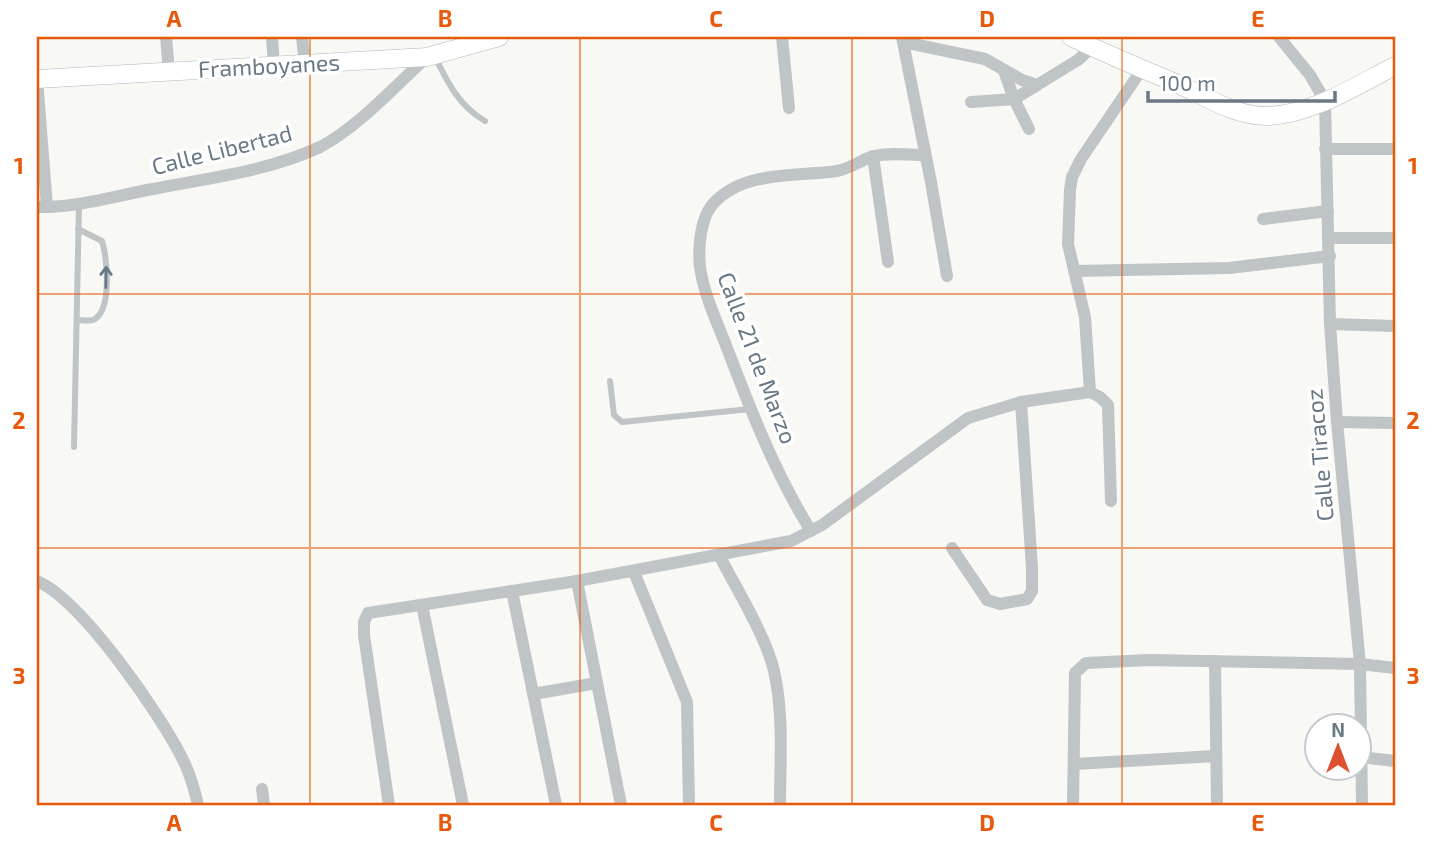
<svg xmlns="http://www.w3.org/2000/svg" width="1432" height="842" font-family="'Exo 2',sans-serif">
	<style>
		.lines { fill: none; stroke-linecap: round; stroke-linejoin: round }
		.secondary-casing { stroke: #b2b8bc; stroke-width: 19 }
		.lane { stroke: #bfc4c7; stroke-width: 6 }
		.street { stroke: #bfc4c7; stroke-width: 12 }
		.secondary { stroke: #fff; stroke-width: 18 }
		.oneway { stroke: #687985 }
		.grid { fill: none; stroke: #e8590c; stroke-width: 2; stroke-opacity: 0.55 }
		.labels { text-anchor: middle; stroke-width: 7; stroke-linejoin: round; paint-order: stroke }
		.street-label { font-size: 23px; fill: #687985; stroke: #fff }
		.neatline { fill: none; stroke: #e8590c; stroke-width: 2.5 }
		.grid-label { font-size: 23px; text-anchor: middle; font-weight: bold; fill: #e8590c }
	</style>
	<rect width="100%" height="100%" fill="#f8f8f5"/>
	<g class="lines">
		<!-- secondary casing -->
		<g class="secondary-casing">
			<g id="secondary">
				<path d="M1071,37c35,17 71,32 107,47 29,13 56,32 89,32 44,-1 90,-31 128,-50"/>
				<polyline points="37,79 427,57 499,37"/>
			</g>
		</g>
		<!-- lane -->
		<g class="lane">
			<path d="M435,57c13,26 24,49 50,64"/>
			<path d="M77,320c4,0 12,1 16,0 20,-9 14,-63 9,-79l-24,-12"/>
			<polyline points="610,381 614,415 622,422 750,409"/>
			<polyline points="74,447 79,204"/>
		</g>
		<!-- street -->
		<g class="street">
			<polyline points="166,37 169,72"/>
			<polyline points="272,37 274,66"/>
			<polyline points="302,37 305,65"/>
			<polyline points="782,37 789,108"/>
			<polyline points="902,37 931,182 947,276"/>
			<polyline points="1279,37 1310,75 1325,101 1330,324 1337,422 1360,664 1362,805"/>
			<polyline points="903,42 985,59 1022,80 1037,85 1078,60 1092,47"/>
			<polyline points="1004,71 1014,99 1029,129"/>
			<polyline points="37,79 47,207"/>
			<polyline points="971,102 1014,99 1037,85"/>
			<polyline points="1325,149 1395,149"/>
			<polyline points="873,156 888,262"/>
			<path d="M37,207c39,1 78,-11 116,-18 55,-11 116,-18 167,-42 37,-19 76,-62 107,-90"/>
			<polyline points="1263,219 1328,211"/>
			<polyline points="1329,238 1395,238"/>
			<polyline points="1074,271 1229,268 1330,256"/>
			<polyline points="1330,324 1395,326"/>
			<polyline points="1090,392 1085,317 1068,244 1070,190 1072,177 1081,159 1142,69"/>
			<polyline points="1090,392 1100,397 1108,405 1111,501"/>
			<polyline points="1337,422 1395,423"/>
			<path d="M811,531c-36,-58 -60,-120 -84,-183 -10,-26 -23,-53 -27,-81 -2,-18 0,-47 12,-62 30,-35 84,-28 125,-34 12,-2 23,-10 34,-14 15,-5 37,-2 53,-2"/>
			<polyline points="952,548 987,600 1000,604 1027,599 1032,591 1032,568 1021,402"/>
			<path d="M719,555c17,33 47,81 55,116 10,44 6,90 6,134"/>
			<polyline points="634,572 687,702 689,805"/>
			<path d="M37,581c45,19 127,138 148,183 6,14 10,27 13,41"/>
			<polyline points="577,581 621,805"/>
			<polyline points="512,591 556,805"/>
			<polyline points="422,605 463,805"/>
			<polyline points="1215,661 1217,805"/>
			<polyline points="533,694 597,683"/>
			<polyline points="1360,757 1395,761"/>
			<polyline points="1075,764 1216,756"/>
			<polyline points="262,789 264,805"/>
			<polyline points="389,805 364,635 364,622 368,613 577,581 791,541 822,525 968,418 1021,402 1090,392"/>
			<polyline points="1073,805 1075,673 1086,663 1149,660 1360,664 1395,668"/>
		</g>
		<!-- secondary -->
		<use href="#secondary" class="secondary"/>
	</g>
	<!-- one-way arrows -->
	<defs><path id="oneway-shaft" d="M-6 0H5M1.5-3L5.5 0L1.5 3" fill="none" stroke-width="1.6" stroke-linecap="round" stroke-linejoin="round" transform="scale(1.75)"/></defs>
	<use class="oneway" href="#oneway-shaft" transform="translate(106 277) rotate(-89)"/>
	<!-- grid -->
	<path class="grid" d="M310,37v768M580,37v768M852,37v768M1122,37v768M37,294h1358M37,548h1358"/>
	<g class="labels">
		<!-- street labels -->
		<g class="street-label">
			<text transform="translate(269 66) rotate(-3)" y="8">Framboyanes</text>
			<text transform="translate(222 150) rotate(-14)" y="8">Calle Libertad</text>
			<text transform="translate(757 358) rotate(69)" y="8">Calle 21 de Marzo</text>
			<text transform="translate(1320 455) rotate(-95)" y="8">Calle Tiracoz</text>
		</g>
	</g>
	<!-- border -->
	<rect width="1432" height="842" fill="none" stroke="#ffffff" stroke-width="77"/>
	<!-- north arrow -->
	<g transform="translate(1338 747)"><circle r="33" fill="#ffffff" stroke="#c3c9ce" stroke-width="2"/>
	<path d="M0-5L12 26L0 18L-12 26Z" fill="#de5130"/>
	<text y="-10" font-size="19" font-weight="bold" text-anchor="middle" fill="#687985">N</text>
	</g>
	<!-- scale -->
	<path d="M1148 91v10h187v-10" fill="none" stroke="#687985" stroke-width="3.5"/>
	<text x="1159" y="91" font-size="21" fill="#687985" stroke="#ffffff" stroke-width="5" paint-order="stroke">100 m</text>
	<rect x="38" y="38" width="1356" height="766" class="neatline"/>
	<g class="grid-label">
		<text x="174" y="27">A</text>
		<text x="445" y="27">B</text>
		<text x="716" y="27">C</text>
		<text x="987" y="27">D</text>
		<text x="1258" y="27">E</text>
		<text x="19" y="174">1</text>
		<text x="1413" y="174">1</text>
		<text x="19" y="429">2</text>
		<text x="1413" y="429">2</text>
		<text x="19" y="684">3</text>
		<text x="1413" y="684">3</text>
		<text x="174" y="831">A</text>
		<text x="445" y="831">B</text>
		<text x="716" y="831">C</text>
		<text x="987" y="831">D</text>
		<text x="1258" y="831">E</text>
	</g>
</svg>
